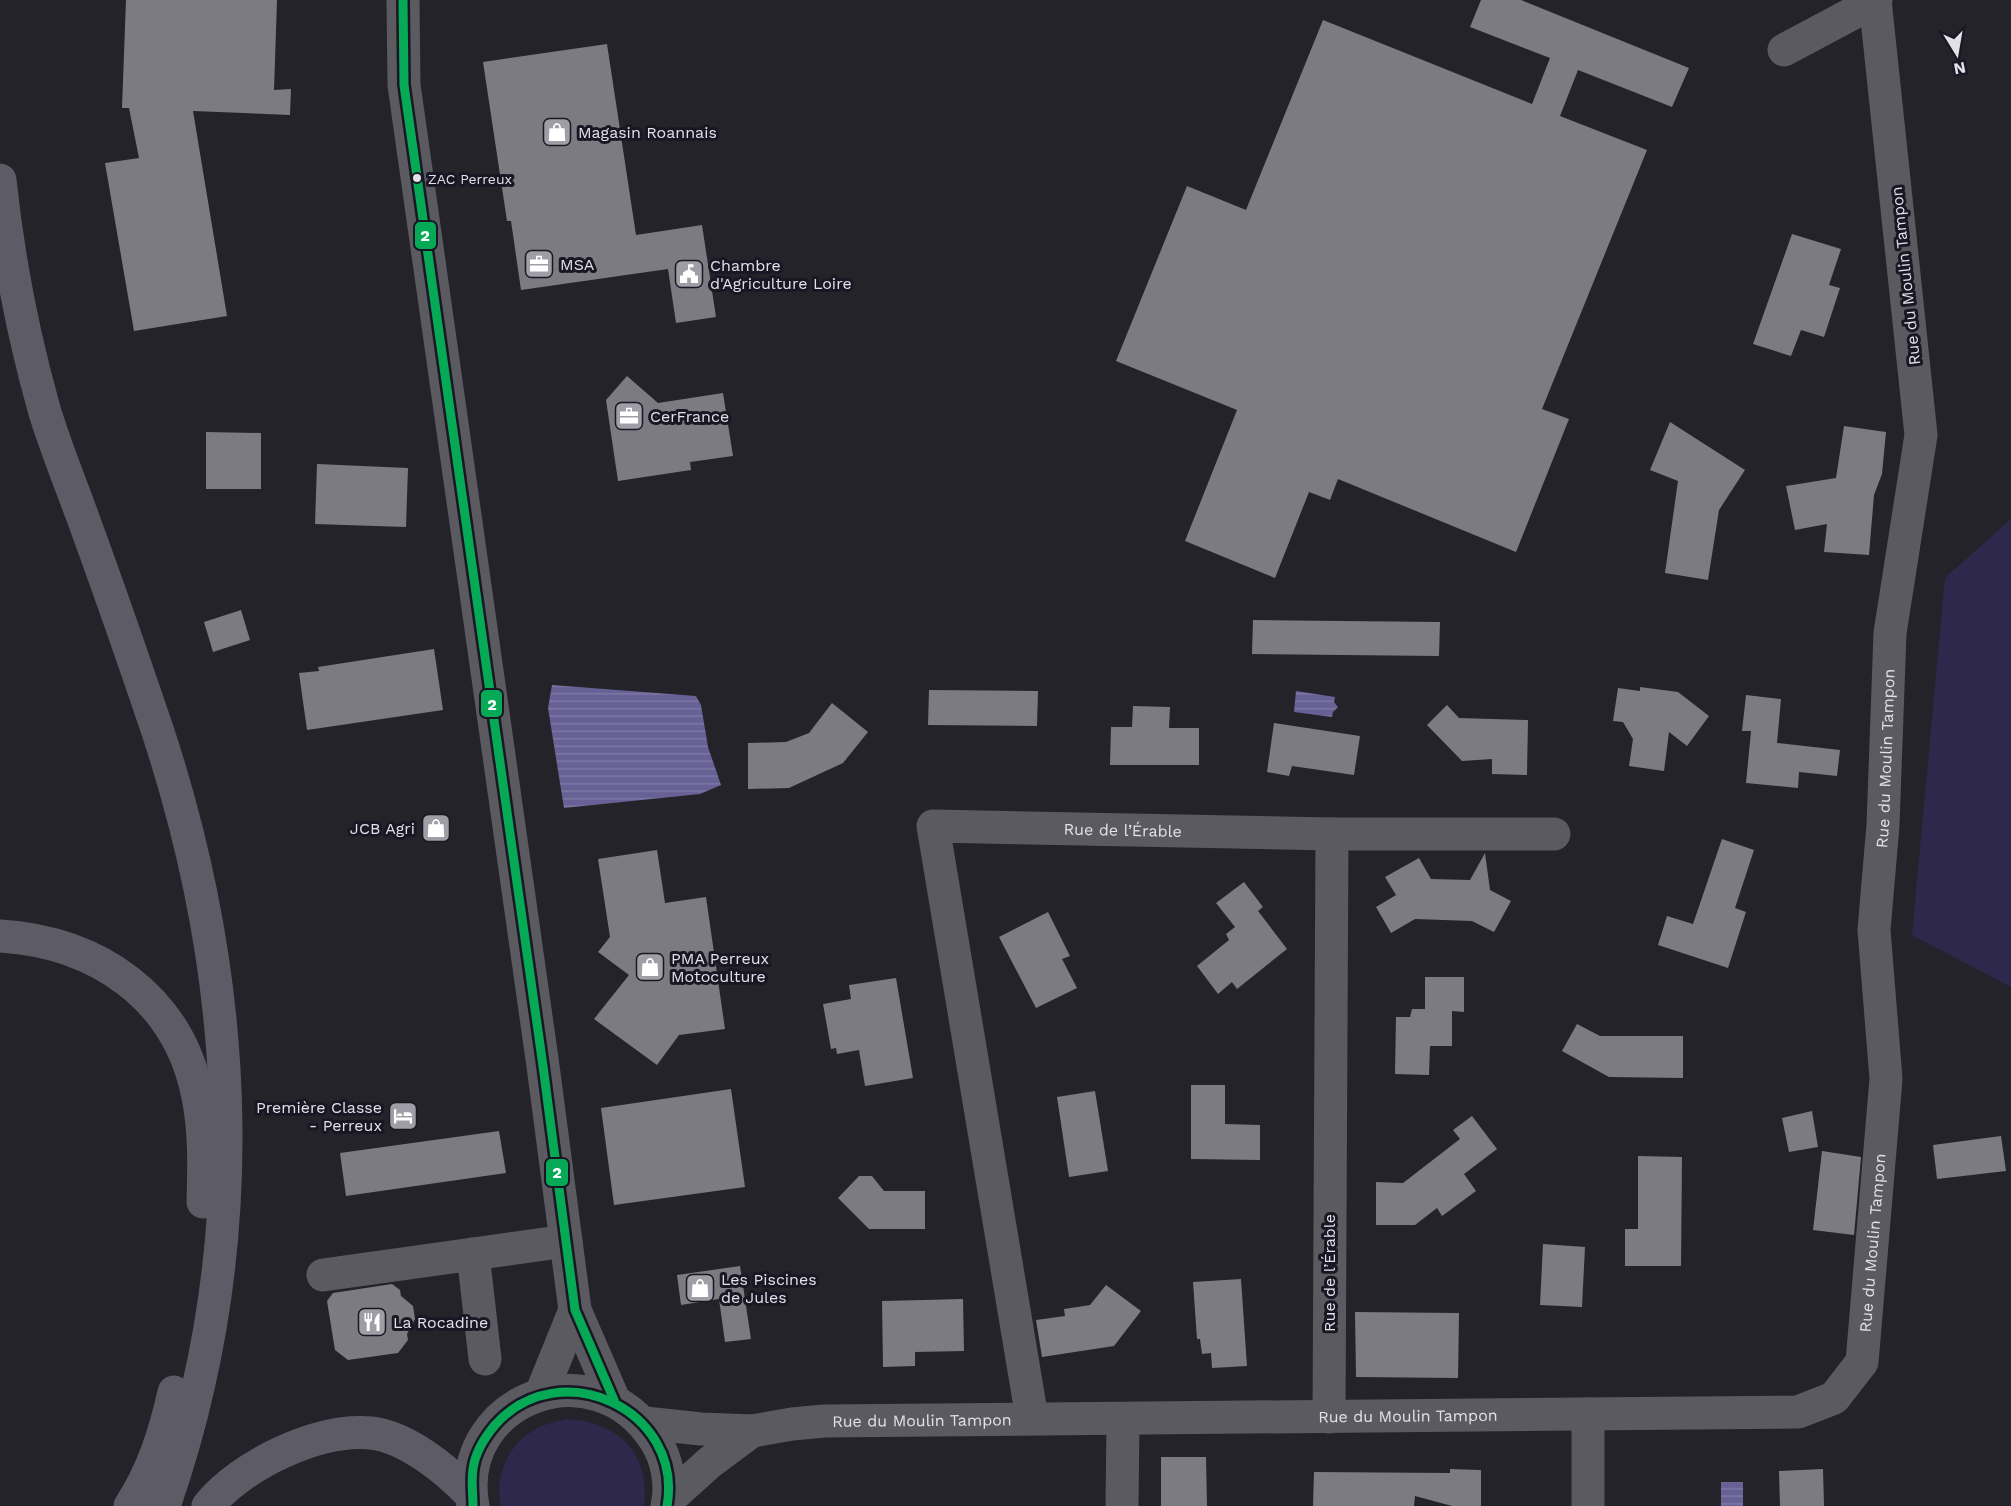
<svg xmlns="http://www.w3.org/2000/svg" width="2011" height="1506" font-family="'Work Sans',sans-serif">
	<style>
		.green { fill: #2e284d }
		.water { fill: url(#water-rules) }
		.building { fill: #7b7b81 }
		.lines { fill: none; stroke-linecap: round; stroke-linejoin: round }
		.minor { stroke: #5b5a60; stroke-width: 33 }
		.highway { stroke: #5c5b66; stroke-width: 33 }
		.bus-1-casing { stroke: #181723; stroke-width: 14 }
		.bus-1 { stroke: #06aa56; stroke-width: 9 }
		.bus-dot { fill: #e1e1ea; stroke: #181723; stroke-width: 2 }
		.labels { text-anchor: middle; stroke-width: 6; stroke-linejoin: round; paint-order: stroke }
		.bus-label { font-size: 14px; fill: #e1e1ea; stroke: #181723; text-anchor: start }
		.poi-label { font-size: 16px; fill: #e1e1ea; stroke: #181723; text-anchor: start }
		.street-label { font-size: 16px; fill: #e1e1ea; stroke: #181723 }
		.line-badge { stroke: #181723; stroke-width: 2 }
		.badge-label { font-size: 16px; text-anchor: middle; font-weight: bold; fill: #fff }
	</style>
	<defs>
		<pattern id="water-rules" width="6" height="5" patternUnits="userSpaceOnUse" patternTransform="scale(1.5)"><rect width="6" height="5" fill="#676195"/><path d="M0 2.5h6" fill="none" stroke="#7c77a4"/></pattern>
	</defs>
	<rect width="100%" height="100%" fill="#24232a"/>
	<!-- green -->
	<g class="green">
		<polygon points="2011,519 2011,987 1912,935 1945,578"/>
		<path d="M566,1419c51,2 85,34 78,87h-143c-7,-27 6,-59 30,-74 10,-7 23,-10 35,-13z"/>
	</g>
	<!-- water -->
	<g class="water">
		<polygon points="552,685 696,696 701,705 708,747 721,785 700,794 564,808 548,708"/>
		<polygon points="1296,691 1335,697 1334,702 1338,707 1333,712 1332,717 1294,712"/>
		<rect x="1721" y="1482" width="22" height="24"/>
	</g>
	<!-- building -->
	<g class="building">
		<polygon points="126,0 277,0 274,90 291,89 290,115 193,111 227,316 134,331 105,163 139,158 129,108 122,108"/>
		<polygon points="1481,0 1521,0 1689,68 1672,107 1578,70 1560,116 1647,150 1542,409 1569,419 1516,552 1338,479 1330,500 1309,492 1275,578 1185,541 1237,410 1116,361 1187,186 1246,210 1323,20 1532,104 1550,58 1470,27"/>
		<polygon points="607,44 636,235 702,225 716,317 676,323 668,269 521,290 511,221 507,221 483,62"/>
		<polygon points="1792,234 1841,249 1829,285 1840,288 1824,337 1801,330 1791,356 1753,344"/>
		<polygon points="627,376 658,403 723,393 733,456 690,462 691,470 618,481 606,400"/>
		<polygon points="1670,422 1745,470 1719,510 1708,580 1665,573 1678,481 1650,470"/>
		<polygon points="1844,426 1886,432 1882,474 1874,495 1869,555 1824,552 1827,524 1795,530 1786,486 1836,478"/>
		<polygon points="206,432 261,433 261,489 206,489"/>
		<polygon points="317,464 408,468 406,527 315,524"/>
		<polygon points="241,610 250,640 213,652 204,622"/>
		<polygon points="1253,620 1440,622 1439,656 1252,654"/>
		<polygon points="434,649 443,710 307,730 299,673 319,671 318,667"/>
		<polygon points="1640,687 1678,692 1709,716 1687,746 1669,732 1664,771 1629,766 1633,739 1623,722 1613,721 1618,688 1640,691"/>
		<polygon points="929,690 1038,691 1037,726 928,725"/>
		<polygon points="1746,695 1781,699 1777,743 1840,750 1837,776 1799,772 1798,788 1746,783 1751,731 1742,731"/>
		<polygon points="832,703 868,732 843,763 789,788 748,789 748,743 786,742 809,733"/>
		<polygon points="1447,705 1459,718 1528,720 1527,775 1492,774 1492,759 1462,761 1427,725"/>
		<polygon points="1133,706 1170,707 1169,728 1199,728 1199,765 1110,765 1111,727 1132,727"/>
		<polygon points="1274,723 1360,736 1354,775 1292,766 1289,776 1267,772"/>
		<polygon points="1722,839 1754,850 1735,908 1746,912 1728,968 1658,945 1667,916 1693,924"/>
		<polygon points="657,850 665,903 706,897 725,1029 679,1035 657,1065 594,1019 629,975 598,952 610,937 598,859"/>
		<polygon points="1485,853 1490,890 1511,901 1494,932 1472,921 1415,919 1391,933 1376,907 1396,895 1385,877 1419,858 1431,879 1470,880"/>
		<polygon points="1244,882 1263,907 1258,911 1287,949 1237,989 1232,982 1218,994 1197,966 1229,940 1226,934 1235,927 1216,903"/>
		<polygon points="1048,912 1070,956 1062,959 1077,988 1036,1008 999,937"/>
		<polygon points="1425,977 1464,977 1464,1012 1452,1011 1452,1046 1430,1046 1429,1075 1395,1074 1396,1017 1410,1017 1412,1009 1425,1009"/>
		<polygon points="896,978 913,1078 865,1086 859,1050 837,1054 836,1048 831,1049 823,1004 851,999 849,985"/>
		<polygon points="1577,1024 1600,1036 1683,1036 1683,1078 1609,1077 1562,1051"/>
		<polygon points="1191,1085 1225,1085 1225,1124 1260,1125 1260,1160 1191,1159"/>
		<polygon points="731,1089 745,1187 614,1205 601,1108"/>
		<polygon points="1095,1091 1108,1171 1069,1177 1057,1097"/>
		<polygon points="1812,1111 1818,1147 1789,1152 1782,1118"/>
		<polygon points="1472,1116 1497,1149 1464,1174 1476,1191 1442,1216 1437,1208 1415,1225 1376,1225 1376,1182 1403,1183 1460,1139 1453,1130"/>
		<polygon points="499,1131 506,1173 346,1196 340,1153"/>
		<polygon points="2001,1136 2006,1171 1937,1179 1933,1145"/>
		<polygon points="1822,1151 1861,1157 1854,1235 1813,1230"/>
		<polygon points="1638,1156 1682,1157 1681,1266 1625,1266 1625,1229 1638,1229"/>
		<polygon points="859,1176 872,1176 884,1191 925,1191 925,1229 869,1229 838,1198"/>
		<polygon points="1543,1244 1585,1247 1582,1307 1540,1305"/>
		<polygon points="740,1266 751,1339 725,1342 719,1299 681,1305 677,1275"/>
		<polygon points="1241,1279 1247,1366 1212,1368 1211,1353 1202,1354 1200,1339 1197,1339 1193,1282"/>
		<polygon points="392,1284 400,1290 401,1296 413,1306 415,1319 407,1334 408,1340 398,1353 348,1360 335,1350 327,1301 333,1293"/>
		<polygon points="1106,1285 1141,1311 1114,1346 1042,1357 1036,1320 1065,1316 1064,1309 1090,1305"/>
		<polygon points="963,1299 964,1351 915,1352 915,1366 883,1367 882,1301"/>
		<polygon points="1355,1312 1459,1313 1458,1378 1356,1377"/>
		<polygon points="1161,1457 1206,1457 1207,1506 1161,1506"/>
		<polygon points="1450,1469 1481,1470 1481,1506 1452,1506 1415,1496 1414,1506 1313,1506 1314,1472 1450,1473"/>
		<polygon points="1823,1469 1824,1506 1780,1506 1779,1471"/>
	</g>
	<g class="lines">
		<!-- minor -->
		<g class="minor">
			<polyline points="403,0 404,85 543,1066 575,1310 614,1400"/>
			<polyline points="1784,50 1876,1"/>
			<polyline points="1332,834 1554,834"/>
			<polyline points="473,1254 485,1359"/>
			<polyline points="323,1275 566,1241"/>
			<polyline points="541,1394 575,1310"/>
			<path id="s1" d="M1032,1418l-99,-592 399,8 -3,583"/>
			<path id="s2" d="M645,1423l56,6 51,2 40,-7 33,-3 973,-9 36,-14 28,-36 24,-283 -12,-149 9,-105 7,-192 31,-198 -46,-435"/>
			<polyline points="669,1499 709,1463 752,1431"/>
			<path d="M473,1506c-20,-106 121,-162 182,-66 12,18 17,45 12,66"/>
			<polyline points="1122,1506 1123,1419"/>
			<polyline points="1588,1506 1588,1414"/>
		</g>
		<!-- highway -->
		<g class="highway">
			<path d="M0,180c8,77 23,154 44,229 11,37 26,73 39,109 26,71 51,143 75,214 84,256 95,518 6,774"/>
			<path d="M0,936c97,6 179,61 198,161 7,34 6,71 5,105"/>
			<path d="M130,1506c23,-35 35,-74 44,-114"/>
			<path d="M208,1506c33,-41 110,-78 163,-73 36,4 76,37 100,62"/>
		</g>
		<!-- bus-1 casing -->
		<g class="bus-1-casing">
			<g id="bus-1">
				<polyline points="403,0 404,85 543,1066 575,1310 614,1400"/>
				<path d="M473,1506c0,-12 -2,-25 0,-37 2,-16 12,-32 22,-44 65,-73 189,-15 172,81"/>
			</g>
		</g>
		<!-- bus-1 -->
		<use href="#bus-1" class="bus-1"/>
	</g>
	<!-- icons -->
	<defs>
		<g id="shop-square" transform="scale(1.5)"><rect x="-9" y="-9" width="18" height="18" rx="4" fill="#9f9ea7" stroke="#181723"/><path d="M-5-2.5h2.3a2.7 3.5 0 0 1 5.4 0H5L5.5 6h-11ZM-1.5-2.5h3a1.5 2.3 0 0 0-3 0Z" fill="#fff"/></g>
		<g id="office-square" transform="scale(1.5)"><rect x="-9" y="-9" width="18" height="18" rx="4" fill="#9f9ea7" stroke="#181723"/><path d="M-6-3h4V-5.5h4V-3h4V5H-6ZM-1-4.5V-3h2v-1.5ZM-6 0V1H6V0Z" fill="#fff"/></g>
		<g id="civic-square" transform="scale(1.5)"><rect x="-9" y="-9" width="18" height="18" rx="4" fill="#9f9ea7" stroke="#181723"/><path d="M-.6-6.5H3V-4.5H.6V-3L4-1V1h2V6H-6V1h2V-1L-.6-3ZM-1.2 2.5V6h2.4V2.5Z" fill="#fff"/></g>
		<g id="hotel-square" transform="scale(1.5)"><rect x="-9" y="-9" width="18" height="18" rx="4" fill="#9f9ea7" stroke="#181723"/><path d="M-6-4.5h1.5V1H6V5H4.5V3h-9V5H-6ZM-4 0a1.8 1.8 0 1 1 3.6 0ZM.5 0V-2.5h3Q6-2.5 6 0Z" fill="#fff"/></g>
		<g id="restaurant-square" transform="scale(1.5)"><rect x="-9" y="-9" width="18" height="18" rx="4" fill="#9f9ea7" stroke="#181723"/><path d="M-5-6h1v4h1v-4h1v4h1v-4h1v5L-1.5 .5V6h-2V.5L-5-1ZM5-6V6H3V1.5H1.5Q1.5-4 5-6Z" fill="#fff"/></g>
	</defs>
	<g fill-rule="evenodd">
		<use href="#shop-square" x="557" y="132"/>
		<use href="#office-square" x="539" y="264"/>
		<use href="#civic-square" x="689" y="274"/>
		<use href="#office-square" x="629" y="416"/>
		<use href="#shop-square" x="436" y="828"/>
		<use href="#shop-square" x="650" y="967"/>
		<use href="#hotel-square" x="403" y="1116"/>
		<use href="#shop-square" x="700" y="1288"/>
		<use href="#restaurant-square" x="372" y="1322"/>
	</g>
	<!-- markers -->
	<circle class="bus-dot" cx="417" cy="178" r="5"/>
	<g class="labels">
		<!-- bus labels -->
		<g class="bus-label">
			<text x="428" y="184">ZAC Perreux</text>
		</g>
		<!-- poi labels -->
		<g class="poi-label">
			<text x="578" y="138">Magasin Roannais</text>
			<text x="560" y="270">MSA</text>
			<text x="710" y="271">Chambre<tspan x="710" dy="18">d'Agriculture Loire</tspan></text>
			<text x="650" y="422">CerFrance</text>
			<text x="415" y="834" text-anchor="end">JCB Agri</text>
			<text x="671" y="964">PMA Perreux<tspan x="671" dy="18">Motoculture</tspan></text>
			<text x="382" y="1113" text-anchor="end">Première Classe<tspan x="382" dy="18">- Perreux</tspan></text>
			<text x="721" y="1285">Les Piscines<tspan x="721" dy="18">de Jules</tspan></text>
			<text x="393" y="1328">La Rocadine</text>
		</g>
		<!-- street labels -->
		<g class="street-label">
			<text transform="translate(1905 276) rotate(-96)" y="6">Rue du Moulin Tampon</text>
			<text dy="6" stroke="none"><textPath href="#s2" startOffset="1844">Rue du Moulin Tampon</textPath></text>
			<text dy="6" stroke="none"><textPath href="#s1" startOffset="790">Rue de l’Érable</textPath></text>
			<text dy="6" stroke="none"><textPath href="#s2" startOffset="1358">Rue du Moulin Tampon</textPath></text>
			<text transform="translate(1329 1273) rotate(-90)" y="6">Rue de l’Érable</text>
			<text dy="6" stroke="none"><textPath href="#s2" startOffset="764">Rue du Moulin Tampon</textPath></text>
			<text dy="6" stroke="none"><textPath href="#s2" startOffset="278">Rue du Moulin Tampon</textPath></text>
		</g>
	</g>
	<g class="line-badge">
		<rect x="414" y="221" width="23" height="29" rx="6" fill="#06aa56"/>
		<rect x="480" y="689" width="23" height="29" rx="6" fill="#06aa56"/>
		<rect x="545" y="1158" width="24" height="29" rx="6" fill="#06aa56"/>
	</g>
	<g class="badge-label">
		<text x="425" y="241">2</text>
		<text x="492" y="710">2</text>
		<text x="557" y="1178">2</text>
	</g>
	<!-- north arrow -->
	<g transform="translate(1957 54) rotate(169)" stroke="#181723" stroke-width="4.5" paint-order="stroke">
	<path d="M0-4.5L10 22L0 15L-10 22Z" fill="#e1e1ea"/>
	<text y="-9" font-size="16" font-weight="bold" text-anchor="middle" fill="#e1e1ea">N</text>
	</g>
</svg>
